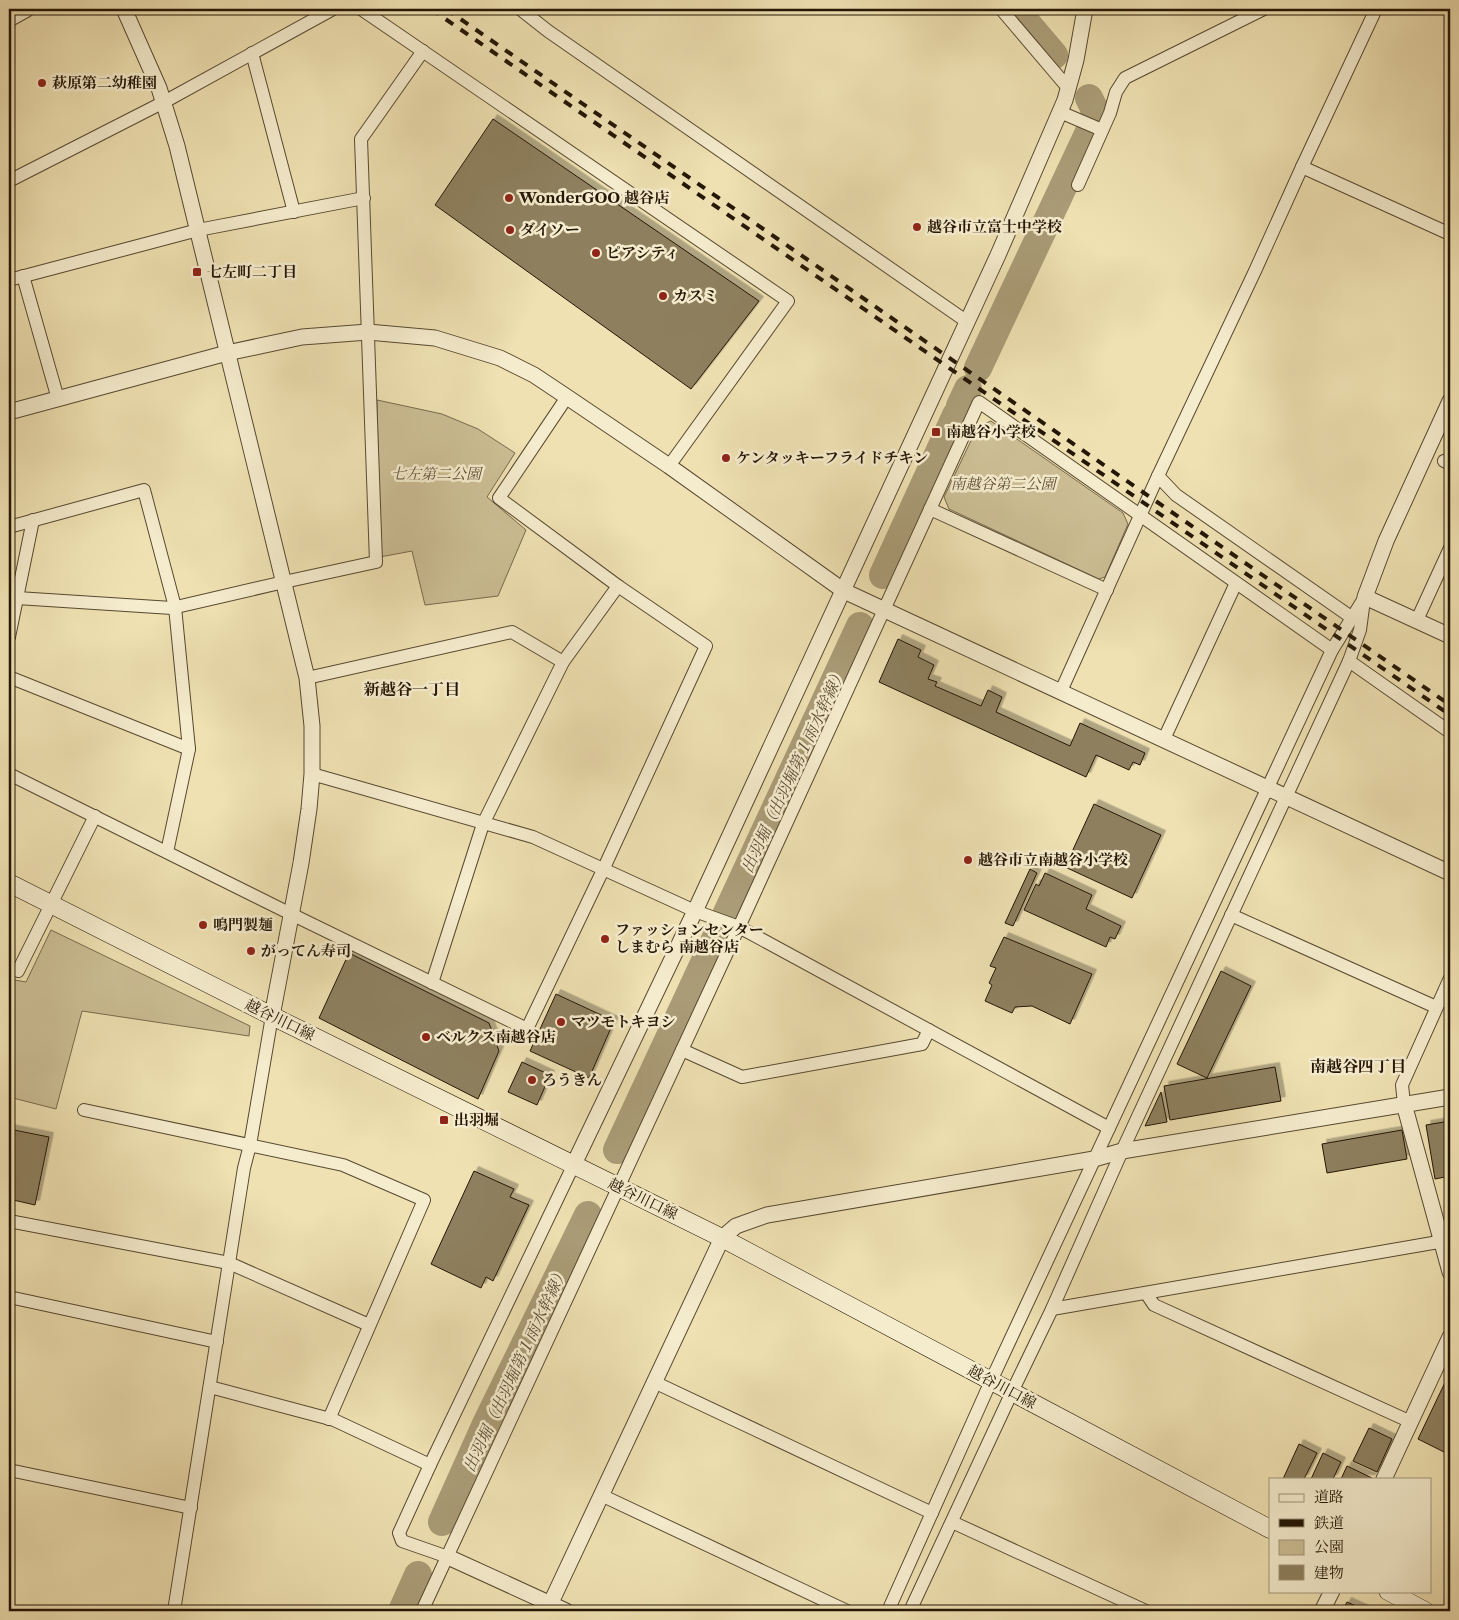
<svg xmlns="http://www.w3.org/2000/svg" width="1459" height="1620" font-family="'Libre Caslon Text','Noto Serif JP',serif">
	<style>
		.green { fill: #ccbe95; stroke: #786a4d }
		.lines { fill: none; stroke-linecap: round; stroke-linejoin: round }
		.river { stroke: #aa9c77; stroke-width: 28 }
		.building { fill: #8e805f; stroke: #241605; filter: url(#shadow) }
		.minor-casing { stroke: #574930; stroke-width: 14 }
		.tertiary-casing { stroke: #574930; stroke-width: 17 }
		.secondary-casing { stroke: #241605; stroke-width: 19 }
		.minor { stroke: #f5eccd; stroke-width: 12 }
		.tertiary { stroke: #f5eccd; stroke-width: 15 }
		.secondary { stroke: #f5eccd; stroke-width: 18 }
		.rail { stroke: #241605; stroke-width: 4; stroke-dasharray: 9 9; stroke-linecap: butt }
		.poi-dot { fill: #8f2418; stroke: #f5eccd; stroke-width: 2 }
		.labels { text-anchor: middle; stroke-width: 5; stroke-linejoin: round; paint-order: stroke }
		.poi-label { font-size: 15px; font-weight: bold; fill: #241605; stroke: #f5eccd; text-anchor: start }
		.park-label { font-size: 15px; font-style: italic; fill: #5f5137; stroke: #f5eccd }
		.street-label { font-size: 15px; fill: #241605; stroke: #f5eccd }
		.neighbourhood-label { font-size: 16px; font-weight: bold; fill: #241605; stroke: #f5eccd }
		.water-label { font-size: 16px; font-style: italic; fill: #5a4c33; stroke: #f5eccd }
	</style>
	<defs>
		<filter id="shadow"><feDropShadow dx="4.5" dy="-4.5" stdDeviation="0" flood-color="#0004"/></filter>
	</defs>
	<rect width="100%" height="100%" fill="#efe1b2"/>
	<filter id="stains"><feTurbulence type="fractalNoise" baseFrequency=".004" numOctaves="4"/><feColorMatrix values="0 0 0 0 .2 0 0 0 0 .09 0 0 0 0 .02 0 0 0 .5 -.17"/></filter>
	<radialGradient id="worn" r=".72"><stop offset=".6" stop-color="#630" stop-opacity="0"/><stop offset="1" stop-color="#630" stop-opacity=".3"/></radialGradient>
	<!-- green -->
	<g class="green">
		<polygon points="377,400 442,414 478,429 515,453 487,497 526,530 498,596 425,605 412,551 380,557"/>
		<polygon points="991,421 1123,513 1128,524 1105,577 1099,579 949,509 944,497 978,426"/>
		<polygon points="51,930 250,1026 249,1036 82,1011 56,1109 9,1097 9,979 26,982"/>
	</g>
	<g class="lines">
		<!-- river -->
		<g class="river">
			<polyline points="1015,9 1054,55"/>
			<polyline points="1089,98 1094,108 1095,120"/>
			<polyline points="978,368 1088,134"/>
			<polyline points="960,406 968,389"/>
			<polyline points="883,575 956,415"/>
			<polyline points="726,915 860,626"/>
			<polyline points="617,1150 719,931"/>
			<polyline points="442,1522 486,1424 588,1215"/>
			<polyline points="402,1611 418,1575"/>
		</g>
	</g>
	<!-- building -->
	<g class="building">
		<polygon points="493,119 759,301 691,389 435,205"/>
		<polygon points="898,639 921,650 918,657 934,665 928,679 937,682 935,686 981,706 988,690 1002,697 996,712 1070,746 1080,723 1145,753 1140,765 1133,762 1129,770 1096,755 1086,777 879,682"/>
		<polygon points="1094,804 1161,835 1132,898 1065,867"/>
		<polygon points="1030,869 1037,873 1013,926 1005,923"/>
		<polygon points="1045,873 1092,895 1086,909 1121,926 1115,939 1110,937 1106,947 1024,910 1036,884 1039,886"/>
		<polygon points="1004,937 1092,974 1070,1024 1032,1006 1015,1007 1012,1013 985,1001 992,985 989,983 996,968 990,966"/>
		<polygon points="349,953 489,1023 499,1051 478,1099 319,1018"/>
		<polygon points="1221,971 1251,986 1207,1078 1177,1064"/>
		<polygon points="556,994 614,1021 589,1078 530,1051"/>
		<polygon points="522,1062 550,1075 537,1105 508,1092"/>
		<polygon points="1275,1067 1281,1101 1170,1120 1164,1086"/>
		<polygon points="1161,1092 1167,1122 1145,1126"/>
		<polygon points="1450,1121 1450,1176 1435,1179 1426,1125"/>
		<polygon points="9,1129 49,1137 35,1205 9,1199"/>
		<polygon points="1402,1130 1407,1159 1327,1173 1322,1144"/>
		<polygon points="474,1171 514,1189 510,1197 529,1205 493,1281 486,1277 481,1288 431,1264"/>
		<polygon points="1450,1372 1450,1455 1418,1439"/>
		<polygon points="1369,1428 1392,1439 1377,1472 1353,1461"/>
		<polygon points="1299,1444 1317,1453 1304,1479 1283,1479"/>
		<polygon points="1323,1453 1341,1462 1333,1479 1311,1479"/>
		<polygon points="1347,1466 1372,1478 1371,1479 1341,1479"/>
		<polygon points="1347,1602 1367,1611 1342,1611"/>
	</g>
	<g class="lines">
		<!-- minor casing -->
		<g class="minor-casing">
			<g id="minor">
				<polyline points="361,9 788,301 669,466"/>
				<polyline points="520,9 548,31 966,321"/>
				<polyline points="1001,9 1069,89"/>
				<polyline points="252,53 294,212"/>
				<polyline points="1060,112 1102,130"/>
				<polyline points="1302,167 1450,234"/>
				<polyline points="9,181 164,102 333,9"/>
				<polyline points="1078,185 1110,113 1116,92 1125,78 1264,9"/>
				<polyline points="23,276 58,399"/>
				<polyline points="9,280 198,230 364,198"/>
				<polyline points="1444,461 1450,464"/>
				<polyline points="930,509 1107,590"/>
				<polyline points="9,527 144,490 175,607 189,749 167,852"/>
				<polyline points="17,598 172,608 284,582 376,562 361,139 423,51"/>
				<polyline points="1351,617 1176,495 1158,476 1255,271 1302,167 1376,9"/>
				<polyline points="1417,620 1450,548"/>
				<polyline points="9,637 33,520"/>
				<polyline points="1349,661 1450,732"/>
				<polyline points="9,677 189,749"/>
				<polyline points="307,678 512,632 563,662"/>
				<polyline points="1061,691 1158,476"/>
				<polyline points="1164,739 1236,583"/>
				<polyline points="9,774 291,914 527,1029 603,870 706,646 618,586 499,498 567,397"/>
				<polyline points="312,774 533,837 695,911 739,927 1109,1128"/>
				<polyline points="1231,915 1436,1007"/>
				<polyline points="9,969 18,971 95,816"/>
				<polyline points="432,983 483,824 563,662 618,586"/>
				<polyline points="682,1050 742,1077 922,1044 929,1030"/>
				<polyline points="1404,1104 1402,1085 1450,978"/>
				<polyline points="84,1110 343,1165 424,1200 329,1419"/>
				<polyline points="9,1221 229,1263 369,1325"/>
				<polyline points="1146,1293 1154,1305 1411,1422"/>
				<polyline points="9,1297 217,1342"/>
				<polyline points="1052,1309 1450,1240"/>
				<polyline points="654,1382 932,1513"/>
				<polyline points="210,1387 334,1420 430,1465 574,1164"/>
				<polyline points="430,1465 399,1533 402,1541 448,1557"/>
				<polyline points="9,1470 191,1508"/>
				<polyline points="601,1495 847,1611"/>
				<polyline points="952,1522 1146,1611"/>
				<polyline points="174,1611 244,1168 250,1145 272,1016"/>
				<polyline points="422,1611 739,927 979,402 1332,650"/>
				<polyline points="888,1611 991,1381 1332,650 1365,597"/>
				<polyline points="910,1611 1012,1392 1052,1309 1122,1151 1349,661 1360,630 1364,600"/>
			</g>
		</g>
		<!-- tertiary casing -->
		<g class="tertiary-casing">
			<g id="tertiary">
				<polyline points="124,9 159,88 177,146 307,678 312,726 312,774 309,809 301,863 272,1016"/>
				<polyline points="9,19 27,9"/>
				<polyline points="1450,401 1386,541 1365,597 1450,636"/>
				<polyline points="9,412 227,353 302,337 368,332 435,338 500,358 534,375 567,397 669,466 844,591 1450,873"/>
				<polyline points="1404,1104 1450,1272"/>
				<polyline points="574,1164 695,911 998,255 1065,100 1076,60 1085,9"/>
				<polyline points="1384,1479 1450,1337"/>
				<polyline points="448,1557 566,1611"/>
				<polyline points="547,1611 722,1238 736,1226 767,1215 1094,1159 1122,1151 1450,1097"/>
				<polyline points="1322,1611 1332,1591"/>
			</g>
		</g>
		<!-- secondary casing -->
		<g class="secondary-casing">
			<g id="secondary">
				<polyline points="9,883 272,1016 722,1238 1270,1529"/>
				<polyline points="1388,1591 1425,1611"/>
			</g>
		</g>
		<!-- minor -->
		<use href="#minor" class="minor"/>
		<!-- tertiary -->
		<use href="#tertiary" class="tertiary"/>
		<!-- secondary -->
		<use href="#secondary" class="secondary"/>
		<!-- rail -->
		<g class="rail">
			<polyline points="431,9 1450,715"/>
			<polyline points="446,9 1450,705"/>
		</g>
	</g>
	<!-- markers -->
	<g class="poi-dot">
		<circle cx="42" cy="83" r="5"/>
		<circle cx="509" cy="198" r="5"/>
		<circle cx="917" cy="227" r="5"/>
		<circle cx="510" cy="230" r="5"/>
		<circle cx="596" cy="253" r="5"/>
		<rect x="192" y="267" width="10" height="10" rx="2.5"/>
		<circle cx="663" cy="296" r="5"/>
		<rect x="931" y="427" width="10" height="10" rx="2.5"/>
		<circle cx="726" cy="458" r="5"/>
		<circle cx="968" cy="860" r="5"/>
		<circle cx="203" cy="925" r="5"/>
		<circle cx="605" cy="939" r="5"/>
		<circle cx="251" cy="951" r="5"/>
		<circle cx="561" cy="1022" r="5"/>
		<circle cx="426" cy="1037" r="5"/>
		<circle cx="532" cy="1080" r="5"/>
		<rect x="439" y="1115" width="10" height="10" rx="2.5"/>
	</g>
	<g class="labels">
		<!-- poi labels -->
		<g class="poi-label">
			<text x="52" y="88">萩原第二幼稚園</text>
			<text x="519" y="203">WonderGOO 越谷店</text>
			<text x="927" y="232">越谷市立富士中学校</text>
			<text x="520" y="235">ダイソー</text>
			<text x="606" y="258">ピアシティ</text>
			<text x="207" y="277">七左町二丁目</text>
			<text x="673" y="301">カスミ</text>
			<text x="946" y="437">南越谷小学校</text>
			<text x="736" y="463">ケンタッキーフライドチキン</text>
			<text x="978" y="865">越谷市立南越谷小学校</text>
			<text x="213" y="930">鳴門製麺</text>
			<text x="615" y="935">ファッションセンター<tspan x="615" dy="17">しまむら 南越谷店</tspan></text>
			<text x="261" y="956">がってん寿司</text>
			<text x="571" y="1027">マツモトキヨシ</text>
			<text x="436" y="1042">ベルクス南越谷店</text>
			<text x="542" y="1085">ろうきん</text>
			<text x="454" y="1125">出羽堀</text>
		</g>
		<!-- park labels -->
		<g class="park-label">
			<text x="436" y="479">七左第二公園</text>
			<text x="1003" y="489">南越谷第二公園</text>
		</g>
		<!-- street labels -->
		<g class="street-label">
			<text transform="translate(280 1020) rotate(26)" y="5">越谷川口線</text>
			<text transform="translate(643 1199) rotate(26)" y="5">越谷川口線</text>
			<text transform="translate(1002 1387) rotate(28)" y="5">越谷川口線</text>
		</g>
		<!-- neighbourhood labels -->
		<g class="neighbourhood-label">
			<text x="412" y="695">新越谷一丁目</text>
			<text x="1358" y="1072">南越谷四丁目</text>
		</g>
		<!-- water labels -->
		<g class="water-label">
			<text transform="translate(793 770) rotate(-65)" y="6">出羽堀（出羽堀第１雨水幹線）</text>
			<text transform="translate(515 1369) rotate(-65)" y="6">出羽堀（出羽堀第１雨水幹線）</text>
		</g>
	</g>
	<!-- margin -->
	<rect width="1459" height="1620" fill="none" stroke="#efe1b2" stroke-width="30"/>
	<rect x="10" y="10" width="1439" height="1600" fill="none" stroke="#241605" stroke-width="2.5"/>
	<rect x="15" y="15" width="1429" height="1590" fill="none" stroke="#241605"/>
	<!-- legend -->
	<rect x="1269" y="1478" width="162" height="115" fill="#f5eccd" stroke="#a1967d"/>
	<rect x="1279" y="1494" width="25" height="8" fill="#f5eccd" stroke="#a1967d"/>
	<text x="1314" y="1502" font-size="15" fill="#241605">道路</text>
	<rect x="1279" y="1519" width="25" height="8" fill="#241605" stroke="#a1967d"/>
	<text x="1314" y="1528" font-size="15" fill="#241605">鉄道</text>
	<rect x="1279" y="1540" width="25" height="15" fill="#ccbe95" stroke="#a1967d"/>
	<text x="1314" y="1552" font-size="15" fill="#241605">公園</text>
	<rect x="1279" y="1565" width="25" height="15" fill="#8e805f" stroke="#a1967d"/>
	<text x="1314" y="1578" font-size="15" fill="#241605">建物</text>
	<rect width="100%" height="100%" filter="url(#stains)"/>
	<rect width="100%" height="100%" fill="url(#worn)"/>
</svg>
